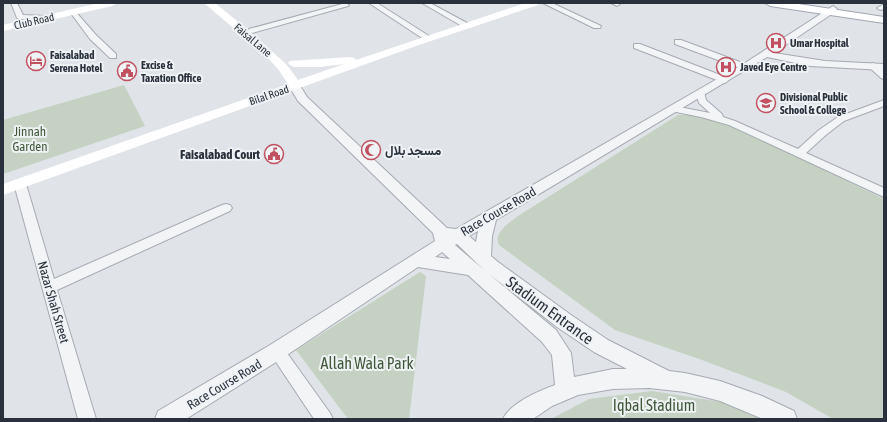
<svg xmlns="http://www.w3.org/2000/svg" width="887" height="422" font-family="'Asap Condensed',Vazirmatn,sans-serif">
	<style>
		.green { fill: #c5d1c2 }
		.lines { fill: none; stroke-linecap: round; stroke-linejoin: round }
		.minor-casing { stroke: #a6aab1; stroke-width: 2 }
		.tertiary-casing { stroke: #a6aab1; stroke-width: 2 }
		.primary-casing { stroke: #a1a7b2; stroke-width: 2 }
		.minor { fill: #f2f4f6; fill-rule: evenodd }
		.tertiary { fill: #f2f4f6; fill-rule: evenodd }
		.secondary { fill: #fff; fill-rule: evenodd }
		.primary { fill: #fff; fill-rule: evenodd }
		.labels { text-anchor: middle; stroke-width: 4; stroke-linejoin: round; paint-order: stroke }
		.far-street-label { font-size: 11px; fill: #2a313d; stroke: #eff2f5 }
		.far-poi-label { font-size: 11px; font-weight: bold; fill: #2a313d; stroke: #eff2f5; text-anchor: start }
		.park-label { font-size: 13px; fill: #3e5839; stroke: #eff2f5 }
		.poi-label { font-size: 13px; font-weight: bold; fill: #2a313d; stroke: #eff2f5; text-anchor: start }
		.street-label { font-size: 13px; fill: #2a313d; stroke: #eff2f5 }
		.near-street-label { font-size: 16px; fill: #2a313d; stroke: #eff2f5 }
		.near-park-label { font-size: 16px; fill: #3e5839; stroke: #eff2f5 }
	</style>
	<rect width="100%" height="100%" fill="#e0e3e8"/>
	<!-- green -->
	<g class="green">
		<polygon points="124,85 145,126 3,174 3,120"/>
		<path d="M678,115h22l23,6 161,78v220h-51l-47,-27 -84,-32 -87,-30 -116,-85c-6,-12 10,-22 19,-29z"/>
		<polygon points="420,272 426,276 409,419 348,419 296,350"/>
		<polygon points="652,391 721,402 760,419 551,419 589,399"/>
	</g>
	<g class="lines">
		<!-- minor casing -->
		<g class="minor-casing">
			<g id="minor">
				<path d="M11,3h6l6,12 22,1 4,2c-8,5 -23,2 -32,0z"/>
				<polygon points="346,3 349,5 348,6 252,33 248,31 249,29"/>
				<polygon points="369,3 377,3 429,36 425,38 422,38"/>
				<polygon points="422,3 430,3 467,23 463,25 460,25"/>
				<polygon points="543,3 552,3 601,26 600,28 594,28"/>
				<polygon points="611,3 620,3 620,4 617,6"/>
				<polygon points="884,4 884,9 880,10 877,8"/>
				<polygon points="73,10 75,11 96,35 116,54 116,58 110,58 90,39 70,12"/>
				<polygon points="675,40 681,40 748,65 749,67 748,69 742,69 675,44"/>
				<polygon points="634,44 640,44 728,78 729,80 725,83 722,82 634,48"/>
				<polygon points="873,63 884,71 884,79 881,78 870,68 869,66 870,64"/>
				<polygon points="701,91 704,92 706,100 722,114 723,117 735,121 798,149 819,130 838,117 884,100 884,106 844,121 827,134 806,153 884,188 884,197 729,125 701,117 671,111 669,109 674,106 710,113 699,103 696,94"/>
				<polygon points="20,180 24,181 26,184 54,279 222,205 226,204 230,205 232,208 230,211 57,290 96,419 78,419 14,184 16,181"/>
				<polygon points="277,344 282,346 330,413 333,419 314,419 272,356 269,351 272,346"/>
			</g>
		</g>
		<!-- tertiary casing -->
		<g class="tertiary-casing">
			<path id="tertiary" d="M833,6l4,3 -1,2 -62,42 51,8 59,3v6l-74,-4 -43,-9 -271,163 -4,16 -1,20 7,6 73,53 37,25 61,31 16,2 35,8 42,15 32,15 3,8h-34l-43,-18 -35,-9 -36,-4 -36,1 -35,6 -26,11 -19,13h-30c7,-16 36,-28 52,-34l-3,-30 -10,-13 -74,-67 -50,-8 -134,90 -98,62h-31l3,-8 112,-66 165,-104 -2,-8 -135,-132 -9,-15 2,-2h8l8,13 140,131 9,1 289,-166zM478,231l-2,11 -7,-6zM457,244l27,26 -29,-25zM442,252l8,7 -15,-2zM489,274l68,53 37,25 33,17h-14l-39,8 -3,-24 -15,-23z"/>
		</g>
		<!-- primary casing -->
		<g class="primary-casing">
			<polygon id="primary" points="765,3 792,3 884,17 884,23 770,6"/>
		</g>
		<!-- minor -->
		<use href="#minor" class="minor"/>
		<!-- tertiary -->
		<use href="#tertiary" class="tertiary"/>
		<!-- secondary -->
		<g class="secondary">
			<polygon points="99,3 117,3 112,6 3,31 3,25"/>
			<polygon points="204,3 215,3 247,29 286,64 298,80 344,64 320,67 294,67 290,65 288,63 290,61 350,57 354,58 356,60 525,3 540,3 538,5 416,46 3,195 3,184 288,84 278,69 267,57"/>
		</g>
		<!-- primary -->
		<use href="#primary" class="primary"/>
	</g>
	<!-- icons -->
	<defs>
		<g id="hospital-ring" transform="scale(1)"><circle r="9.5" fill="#eff2f5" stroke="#c15160" stroke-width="1.5"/><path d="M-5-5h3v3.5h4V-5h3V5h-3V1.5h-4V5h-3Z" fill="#c15160"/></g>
		<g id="hotel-ring" transform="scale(1)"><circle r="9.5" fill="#eff2f5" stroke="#c15160" stroke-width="1.5"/><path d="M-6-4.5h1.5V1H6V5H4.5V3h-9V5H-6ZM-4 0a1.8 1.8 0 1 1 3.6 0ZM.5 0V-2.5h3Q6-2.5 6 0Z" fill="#c15160"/></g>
		<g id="civic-ring" transform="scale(1)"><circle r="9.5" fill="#eff2f5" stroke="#c15160" stroke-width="1.5"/><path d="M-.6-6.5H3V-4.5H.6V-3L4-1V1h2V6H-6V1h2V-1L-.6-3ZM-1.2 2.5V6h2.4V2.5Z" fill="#c15160"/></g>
		<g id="school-ring" transform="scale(1)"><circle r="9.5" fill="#eff2f5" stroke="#c15160" stroke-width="1.5"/><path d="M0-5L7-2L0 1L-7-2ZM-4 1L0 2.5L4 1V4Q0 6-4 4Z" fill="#c15160"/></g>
		<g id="mosque-ring" transform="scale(1)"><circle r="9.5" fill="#eff2f5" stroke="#c15160" stroke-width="1.5"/><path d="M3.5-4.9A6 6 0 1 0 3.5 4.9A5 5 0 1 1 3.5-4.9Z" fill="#c15160"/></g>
	</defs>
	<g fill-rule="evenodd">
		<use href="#hospital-ring" x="776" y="43"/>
		<use href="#hotel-ring" x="36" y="61"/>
		<use href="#hospital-ring" x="726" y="67"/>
		<use href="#civic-ring" x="127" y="71"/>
		<use href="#school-ring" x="766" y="103"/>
		<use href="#mosque-ring" x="371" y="150"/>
		<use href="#civic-ring" x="274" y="154"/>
	</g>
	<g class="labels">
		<!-- far-street labels -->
		<g class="far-street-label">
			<text transform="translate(34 21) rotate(-13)" y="4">Club Road</text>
			<text transform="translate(253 40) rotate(40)" y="4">Faisal Lane</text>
			<text transform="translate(269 95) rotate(-19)" y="4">Bilal Road</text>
		</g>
		<!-- far-poi labels -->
		<g class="far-poi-label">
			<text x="790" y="47">Umar Hospital</text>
			<text x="50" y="59">Faisalabad<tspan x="50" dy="13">Serena Hotel</tspan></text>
			<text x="141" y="69">Excise &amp;<tspan x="141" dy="13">Taxation Office</tspan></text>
			<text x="740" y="71">Javed Eye Centre</text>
			<text x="780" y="101">Divisional Public<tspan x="780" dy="13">School &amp; College</tspan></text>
		</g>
		<!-- park labels -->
		<g class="park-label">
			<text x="30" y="136">Jinnah<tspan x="30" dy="15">Garden</tspan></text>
		</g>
		<!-- poi labels -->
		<g class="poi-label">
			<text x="385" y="155">مسجد بلال</text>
			<text x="260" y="159" text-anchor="end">Faisalabad Court</text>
		</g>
		<!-- street labels -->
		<g class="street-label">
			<text transform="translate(498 211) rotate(-30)" y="5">Race Course Road</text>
			<text transform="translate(54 302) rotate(74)" y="5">Nazar Shah Street</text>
			<text transform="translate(224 384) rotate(-31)" y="5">Race Course Road</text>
		</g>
		<!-- near-street labels -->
		<g class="near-street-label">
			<text transform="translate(550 310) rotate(36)" y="6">Stadium Entrance</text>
		</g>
		<!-- near-park labels -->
		<g class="near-park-label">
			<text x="367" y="369">Allah Wala Park</text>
			<text x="654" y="411">Iqbal Stadium</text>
		</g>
	</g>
	<!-- border -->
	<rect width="887" height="422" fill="none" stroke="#2a313d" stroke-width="8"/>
</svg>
